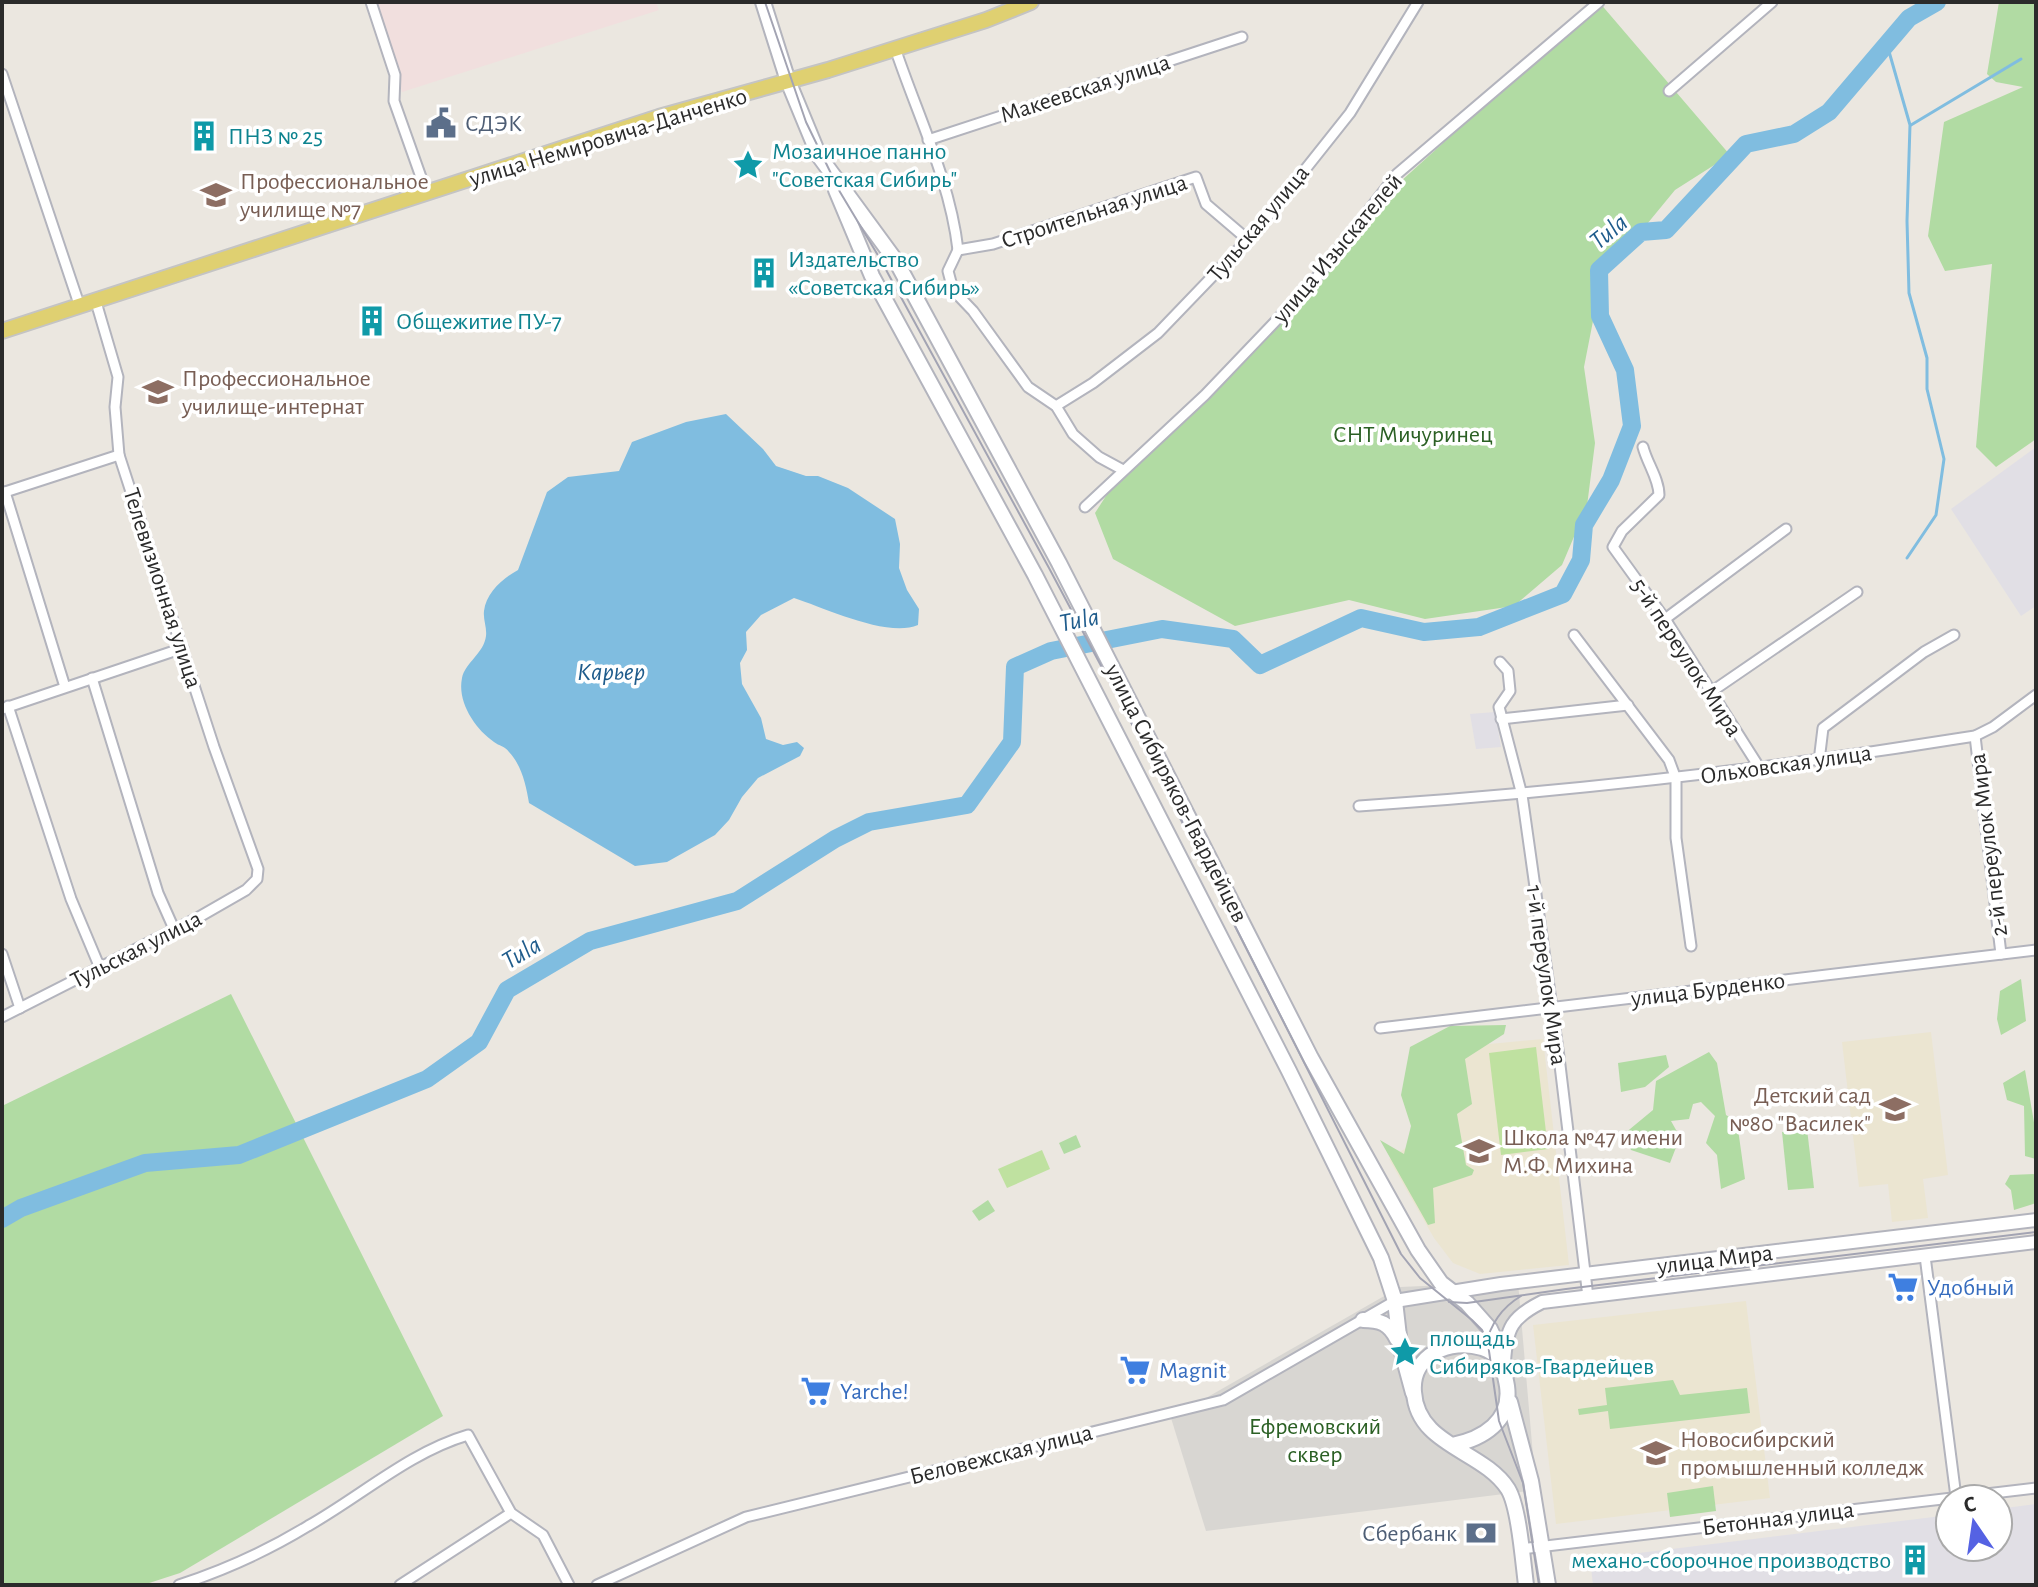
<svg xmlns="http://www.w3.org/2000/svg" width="2038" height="1587" font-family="'Alegreya Sans',sans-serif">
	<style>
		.industrial { fill: #e1dfe5 }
		.education { fill: #ebe5d1 }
		.medical { fill: #f1dfde }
		.green { fill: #b1dba3 }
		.pitch { fill: #bfe1a0 }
		.plaza { fill: #d8d6d2 }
		.water { fill: #80bde0 }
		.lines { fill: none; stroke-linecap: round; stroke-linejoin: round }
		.stream { stroke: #80bde0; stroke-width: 3 }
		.river { stroke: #80bde0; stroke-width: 18 }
		.minor-casing { stroke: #b3b4bd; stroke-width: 13 }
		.tertiary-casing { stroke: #b3b4bd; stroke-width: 16 }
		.secondary-casing { stroke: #b3b4bd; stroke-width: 18 }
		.primary-casing { stroke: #c4c4c4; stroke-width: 18 }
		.minor { stroke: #fff; stroke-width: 9 }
		.tertiary { stroke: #fff; stroke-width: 12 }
		.secondary { stroke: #fff; stroke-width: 14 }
		.primary { stroke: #dfd071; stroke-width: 14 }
		.tram { stroke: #a3a4b3; stroke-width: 2 }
		.labels { text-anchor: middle; stroke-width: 7; stroke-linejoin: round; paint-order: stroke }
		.street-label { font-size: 24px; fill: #2b2b2b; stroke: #fff }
		.service-label { font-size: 24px; fill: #4e5e75; stroke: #fff; text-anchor: start }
		.culture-label { font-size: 24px; fill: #0d838f; stroke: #fff; text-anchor: start }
		.education-label { font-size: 24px; fill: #785e54; stroke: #fff; text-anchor: start }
		.park-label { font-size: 24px; fill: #2b6024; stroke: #fff }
		.shop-label { font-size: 24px; fill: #366cbe; stroke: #fff; text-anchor: start }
		.water-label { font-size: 26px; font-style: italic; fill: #1f5c8c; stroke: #fff }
	</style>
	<rect width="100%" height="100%" fill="#ebe7e0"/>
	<!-- industrial -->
	<g class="industrial">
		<polygon points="2036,447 2036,606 2021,616 1951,509"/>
		<polygon points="1495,712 1501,747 1476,749 1470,714"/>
		<polygon points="2036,1504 2036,1585 1593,1585 1590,1559 1950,1515 1950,1547 1998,1547 1998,1509"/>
	</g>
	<!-- education -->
	<g class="education">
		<polygon points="1931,1032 1948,1175 1923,1179 1928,1218 1892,1222 1888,1184 1859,1187 1842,1042"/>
		<polygon points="1543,1039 1569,1265 1480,1274 1453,1263 1434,1238 1389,1159 1415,1142 1458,1047"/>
		<polygon points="1746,1301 1770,1498 1556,1524 1533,1325"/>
	</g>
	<!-- medical -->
	<polygon class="medical" points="373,2 656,2 659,10 402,92"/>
	<!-- green -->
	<g class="green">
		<polygon points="1599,2 1730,155 1675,190 1601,280 1584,367 1595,443 1587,506 1562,565 1514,606 1425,619 1349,600 1235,626 1113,559 1095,513 1124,468 1205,395 1313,282 1400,182"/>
		<polygon points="1999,2 2036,2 2036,439 1996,467 1976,447 1992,264 1945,271 1928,236 1944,122 2023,87 1996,82 1987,74"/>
		<polygon points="2021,979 2026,1021 2001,1035 1997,1019 2000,991"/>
		<polygon points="231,994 443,1416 180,1573 143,1585 2,1585 2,1106"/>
		<polygon points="1506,1025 1504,1034 1465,1059 1472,1104 1457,1114 1466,1165 1474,1170 1472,1175 1433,1188 1435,1223 1428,1225 1380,1140 1404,1154 1411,1126 1401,1095 1410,1047 1450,1026"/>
		<polygon points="1709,1052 1717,1063 1726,1115 1737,1122 1745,1179 1721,1189 1717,1155 1706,1143 1715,1116 1701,1102 1693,1104 1689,1119 1671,1121 1680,1137 1670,1163 1631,1150 1624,1134 1653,1110 1656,1081"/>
		<polygon points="1666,1055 1669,1067 1645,1087 1621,1092 1618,1063"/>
		<polygon points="2025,1070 2036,1134 2036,1159 2025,1156 2024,1106 2007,1100 2003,1083"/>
		<polygon points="1807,1129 1814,1188 1788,1190 1782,1132"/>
		<polygon points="1076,1135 1081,1147 1064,1154 1059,1143"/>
		<polygon points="2036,1174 2036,1203 2014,1210 2011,1190 2005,1184 2010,1175"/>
		<polygon points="988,1200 995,1211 979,1221 972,1211"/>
		<polygon points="1673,1380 1680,1395 1747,1388 1750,1413 1610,1429 1608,1411 1579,1415 1578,1409 1607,1405 1605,1388"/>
		<polygon points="1713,1486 1716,1511 1670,1517 1667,1493"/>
	</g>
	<!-- pitch -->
	<g class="pitch">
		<polygon points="1536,1047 1548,1149 1501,1155 1489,1053"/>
		<polygon points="1042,1150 1050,1169 1007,1188 998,1169"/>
	</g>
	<!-- plaza -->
	<polygon class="plaza" points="1518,1282 1536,1490 1206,1531 1171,1418 1400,1287"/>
	<!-- water -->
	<path class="water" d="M726,414l37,35 13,17 30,10h12l30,12 47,31 5,25 -1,24 8,22 12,19 -1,16c-31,13 -93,-17 -124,-27l-33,17 -15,17 1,18 -7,13 2,21 19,34 5,21 17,6 14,-3 7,6 -4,8 -42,22 -16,19 -13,23 -14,15 -48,27 -32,4 -106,-63c-3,-18 -7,-37 -20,-51 -4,-6 -10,-6 -15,-10 -19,-13 -37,-40 -32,-64 3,-15 22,-25 24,-42 1,-9 -3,-16 -2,-25 2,-18 19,-33 34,-41l29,-78 21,-15 51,-6 13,-29 54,-20z"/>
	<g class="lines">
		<!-- stream -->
		<g class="stream">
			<polyline points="1911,125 2021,59"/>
			<polyline points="1907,558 1936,515 1944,459 1927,389 1927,358 1909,293 1907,221 1910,125 1888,48 1909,18"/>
		</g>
		<!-- river -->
		<polyline class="river" points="2,1219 21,1208 145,1163 239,1155 427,1079 479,1042 507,990 590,941 737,901 835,839 869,822 967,805 1012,742 1015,667 1051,651 1162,629 1233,639 1260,665 1361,618 1424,632 1479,627 1563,594 1581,560 1584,525 1611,480 1632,426 1625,370 1600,316 1599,270 1641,232 1666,230 1746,144 1794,134 1829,112 1909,18 1937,2"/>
		<!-- minor casing -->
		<g class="minor-casing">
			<g id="minor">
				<polyline points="371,2 395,75 394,101 427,194"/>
				<path d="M895,48c22,66 55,132 63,202"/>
				<polyline points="2,74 80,307"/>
				<polyline points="1669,91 1772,2"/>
				<polyline points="928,140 1242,37"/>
				<polyline points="958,250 993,244 1196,177 1206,204 1247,239"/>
				<polyline points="958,250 948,271 953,290 973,311 1028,387 1056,406 1073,434 1099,457 1123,470"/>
				<polyline points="1056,406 1093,383 1158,333 1257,230 1350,113 1418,2"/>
				<path d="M1643,447c4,16 16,32 16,48l-37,36 -9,16 52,72 94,148"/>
				<polyline points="5,492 65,687"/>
				<polyline points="2,493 119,455"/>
				<polyline points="1085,507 1205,395 1313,282 1397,174 1599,2"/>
				<polyline points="1665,619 1786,529"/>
				<polyline points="1574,635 1669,760 1676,779 1676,838 1691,946"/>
				<polyline points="1500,662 1508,671 1510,691 1499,707 1522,795 1559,1057 1588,1297"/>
				<polyline points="92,678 158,893 174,929"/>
				<polyline points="1711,692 1857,592"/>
				<polyline points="8,706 71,899 100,968"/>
				<polyline points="2,709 183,648"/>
				<polyline points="1501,719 1628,705"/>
				<polyline points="1975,736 2001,954"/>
				<polyline points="1819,761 1823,728 1924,652 1954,635"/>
				<path d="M1359,806c207,-14 412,-37 616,-70l18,-9 43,-32"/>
				<polyline points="2,954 20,1008"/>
				<polyline points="2,1017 199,917 246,890 257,879 258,869 214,747 119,455 115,407 118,377 96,302"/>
				<polyline points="1380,1028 2036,950"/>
				<polyline points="1925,1256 1956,1497"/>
				<polyline points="1521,1549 2036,1488"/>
				<path d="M179,1585c46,-15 88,-34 129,-59 53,-30 102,-74 160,-91l43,78 32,22 26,50"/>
				<polyline points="400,1585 511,1513"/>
				<polyline points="597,1585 746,1517 1223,1400 1395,1301"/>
			</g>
		</g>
		<!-- tertiary casing -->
		<g class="tertiary-casing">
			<g id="tertiary">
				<polyline points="1395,1301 1501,1284 2036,1220"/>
				<path d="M1504,1362c2,-34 8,-45 38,-60l494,-60"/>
			</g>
		</g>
		<!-- secondary casing -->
		<g class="secondary-casing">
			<g id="secondary">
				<polyline points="763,2 788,81 819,156 896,261 1059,563 1311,1058 1418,1250 1441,1283 1467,1303 1490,1329 1501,1353 1504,1369"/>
				<polyline points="836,190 872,276 1035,575 1289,1071 1381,1258 1395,1301 1400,1345 1413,1393"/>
				<path d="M1363,1320c17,0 26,3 34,19"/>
				<polyline points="1510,1402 1531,1481 1548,1585"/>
				<path d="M1452,1445c31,-6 60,-24 55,-59 -2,-10 -3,-20 -10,-29 -4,-5 -10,-7 -15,-9 -32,-10 -71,7 -68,44 3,54 69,58 94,97 11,18 15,73 18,96"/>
			</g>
		</g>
		<!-- primary casing -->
		<g class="primary-casing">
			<polyline id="primary" points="2,331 659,117 828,70 986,20 1031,2"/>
		</g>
		<!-- minor -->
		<use href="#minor" class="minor"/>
		<!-- tertiary -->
		<use href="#tertiary" class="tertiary"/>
		<!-- secondary -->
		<use href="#secondary" class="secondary"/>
		<!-- primary -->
		<use href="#primary" class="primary"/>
		<!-- tram -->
		<g class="tram">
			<polyline points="765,2 806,122 840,192 879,257 1049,568 1150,758 1401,1254 1420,1278 1472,1320 1482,1330 1488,1344 1499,1421 1523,1483 1539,1585"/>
			<polyline points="1449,1302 1467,1303 1566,1289 2036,1232"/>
			<path d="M1485,1346c6,-22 16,-38 36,-50"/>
		</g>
	</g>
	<!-- icons -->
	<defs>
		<g id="civic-bare" transform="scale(2.4)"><path d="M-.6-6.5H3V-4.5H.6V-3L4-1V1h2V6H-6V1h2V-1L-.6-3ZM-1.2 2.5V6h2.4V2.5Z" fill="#5c6f8a" stroke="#fff" stroke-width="2.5" paint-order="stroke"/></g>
		<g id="building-bare" transform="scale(2.4)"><path d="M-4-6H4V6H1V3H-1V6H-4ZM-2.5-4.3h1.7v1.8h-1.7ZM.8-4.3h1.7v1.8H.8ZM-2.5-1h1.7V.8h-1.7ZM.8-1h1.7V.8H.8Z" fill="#0f9aa8" stroke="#fff" stroke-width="2.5" paint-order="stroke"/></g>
		<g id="sight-bare" transform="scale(2.4)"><path d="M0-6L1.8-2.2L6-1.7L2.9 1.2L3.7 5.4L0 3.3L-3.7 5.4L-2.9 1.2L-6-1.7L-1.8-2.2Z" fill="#0f9aa8" stroke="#fff" stroke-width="2.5" paint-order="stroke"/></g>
		<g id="university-bare" transform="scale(2.4)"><path d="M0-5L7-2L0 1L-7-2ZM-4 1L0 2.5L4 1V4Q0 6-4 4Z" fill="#8d6e63" stroke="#fff" stroke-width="2.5" paint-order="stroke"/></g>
		<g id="school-bare" transform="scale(2.4)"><path d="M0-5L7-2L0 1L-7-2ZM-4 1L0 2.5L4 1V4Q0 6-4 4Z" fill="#8d6e63" stroke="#fff" stroke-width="2.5" paint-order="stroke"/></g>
		<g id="supermarket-bare" transform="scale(2.4)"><path d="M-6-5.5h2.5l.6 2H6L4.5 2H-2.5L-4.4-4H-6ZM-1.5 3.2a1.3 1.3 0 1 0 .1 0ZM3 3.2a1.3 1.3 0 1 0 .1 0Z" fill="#3f7fe0" stroke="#fff" stroke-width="2.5" paint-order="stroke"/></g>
		<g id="bank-bare" transform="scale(2.4)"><path d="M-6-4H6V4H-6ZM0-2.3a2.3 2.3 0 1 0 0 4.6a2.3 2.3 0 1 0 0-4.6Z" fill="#5c6f8a" stroke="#fff" stroke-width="2.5" paint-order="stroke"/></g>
	</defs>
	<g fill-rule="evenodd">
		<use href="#civic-bare" x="441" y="123"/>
		<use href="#building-bare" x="204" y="136"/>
		<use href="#sight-bare" x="748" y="165"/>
		<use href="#university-bare" x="216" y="195"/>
		<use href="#building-bare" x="764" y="273"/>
		<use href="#building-bare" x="372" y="321"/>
		<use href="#university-bare" x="158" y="392"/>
		<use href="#school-bare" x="1895" y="1109"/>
		<use href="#school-bare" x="1479" y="1151"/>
		<use href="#supermarket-bare" x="1903" y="1287"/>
		<use href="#sight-bare" x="1405" y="1352"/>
		<use href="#supermarket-bare" x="1135" y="1370"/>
		<use href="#supermarket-bare" x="816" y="1391"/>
		<use href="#university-bare" x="1656" y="1453"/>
		<use href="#bank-bare" x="1481" y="1533"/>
		<use href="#building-bare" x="1915" y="1560"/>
	</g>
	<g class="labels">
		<!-- street labels -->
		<g class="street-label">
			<text transform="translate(1085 88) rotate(-18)" y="8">Макеевская улица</text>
			<text transform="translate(608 137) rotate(-17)" y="8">улица Немировича-Данченко</text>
			<text transform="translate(1094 211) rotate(-18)" y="8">Строительная улица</text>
			<text transform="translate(1258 223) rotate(-50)" y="8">Тульская улица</text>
			<text transform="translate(1337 248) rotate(-50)" y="8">улица Изыскателей</text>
			<text transform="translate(163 588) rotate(72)" y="8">Телевизионная улица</text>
			<text transform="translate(1687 657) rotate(57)" y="8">5-й переулок Мира</text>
			<text transform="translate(1786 764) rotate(-8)" y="8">Ольховская улица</text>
			<text transform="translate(1177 793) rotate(63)" y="8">улица Сибиряков-Гвардейцев</text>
			<text transform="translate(1988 845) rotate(-97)" y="8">2-й переулок Мира</text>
			<text transform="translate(136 949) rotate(-27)" y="8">Тульская улица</text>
			<text transform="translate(1547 975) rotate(82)" y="8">1-й переулок Мира</text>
			<text transform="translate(1708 989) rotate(-7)" y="8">улица Бурденко</text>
			<text transform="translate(1715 1259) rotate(-7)" y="8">улица Мира</text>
			<text transform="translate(1001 1454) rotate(-14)" y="8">Беловежская улица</text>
			<text transform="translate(1778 1518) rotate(-7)" y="8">Бетонная улица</text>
		</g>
		<!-- service labels -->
		<g class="service-label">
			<text x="465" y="131">СДЭК</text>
			<text x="1457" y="1541" text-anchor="end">Сбербанк</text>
		</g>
		<!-- culture labels -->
		<g class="culture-label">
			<text x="228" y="144">ПНЗ № 25</text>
			<text x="772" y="159">Мозаичное панно<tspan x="772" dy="28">"Советская Сибирь"</tspan></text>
			<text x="788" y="267">Издательство<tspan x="788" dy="28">«Советская Сибирь»</tspan></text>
			<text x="396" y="329">Общежитие ПУ-7</text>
			<text x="1429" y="1346">площадь<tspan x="1429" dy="28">Сибиряков-Гвардейцев</tspan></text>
			<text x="1891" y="1568" text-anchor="end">механо-сборочное производство</text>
		</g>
		<!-- education labels -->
		<g class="education-label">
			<text x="240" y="189">Профессиональное<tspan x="240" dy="28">училище №7</tspan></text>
			<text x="182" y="386">Профессиональное<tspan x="182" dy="28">училище-интернат</tspan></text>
			<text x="1871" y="1103" text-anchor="end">Детский сад<tspan x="1871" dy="28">№80 "Василек"</tspan></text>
			<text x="1503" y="1145">Школа №47 имени<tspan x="1503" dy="28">М.Ф. Михина</tspan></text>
			<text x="1680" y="1447">Новосибирский<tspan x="1680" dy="28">промышленный колледж</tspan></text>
		</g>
		<!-- park labels -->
		<g class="park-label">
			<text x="1413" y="442">СНТ Мичуринец</text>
			<text x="1315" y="1434">Ефремовский<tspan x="1315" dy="28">сквер</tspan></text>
		</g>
		<!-- shop labels -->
		<g class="shop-label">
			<text x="1927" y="1295">Удобный</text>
			<text x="1159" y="1378">Magnit</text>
			<text x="840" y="1399">Yarche!</text>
		</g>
		<!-- water labels -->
		<g class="water-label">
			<text transform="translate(1608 231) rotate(-39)" y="9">Tula</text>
			<text transform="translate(1079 619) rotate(-11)" y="9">Tula</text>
			<text x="611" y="680">Карьер</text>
			<text transform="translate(521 952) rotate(-31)" y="9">Tula</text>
		</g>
	</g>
	<!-- border -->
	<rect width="2038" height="1587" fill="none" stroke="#2b2b2b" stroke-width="8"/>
	<!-- north arrow -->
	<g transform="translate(1974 1523) rotate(347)"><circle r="38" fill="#ffffff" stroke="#aaaaaa" stroke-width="2"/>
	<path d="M0-6L14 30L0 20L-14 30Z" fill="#5562e3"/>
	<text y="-12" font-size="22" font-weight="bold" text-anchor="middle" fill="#2b2b2b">С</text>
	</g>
</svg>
